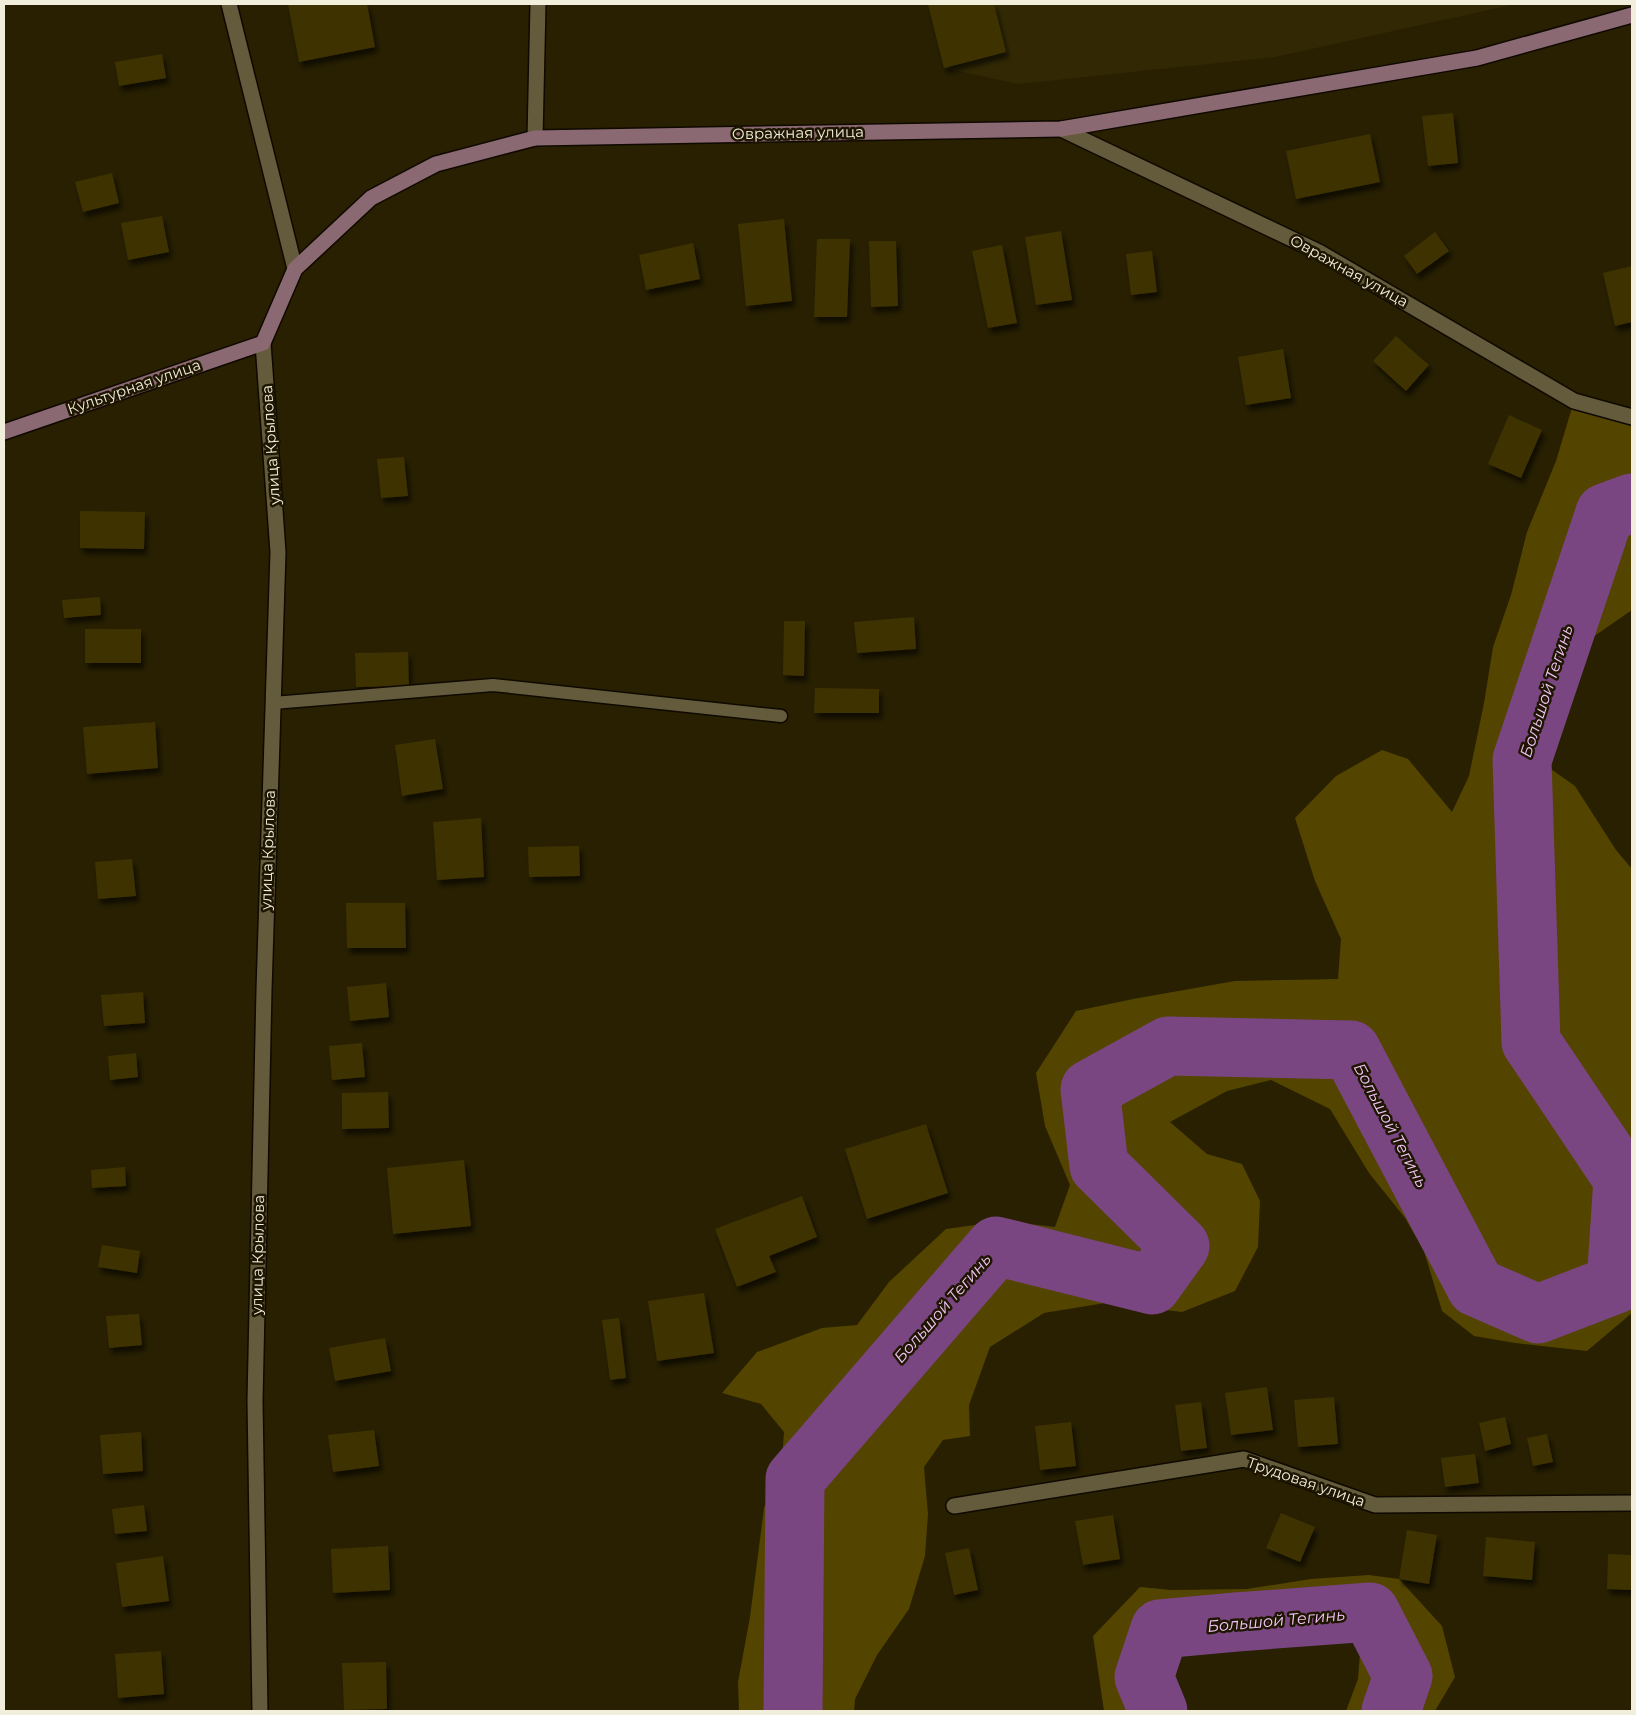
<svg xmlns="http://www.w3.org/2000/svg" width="1636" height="1715" font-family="Montserrat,sans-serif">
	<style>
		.built { fill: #322904 }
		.green { fill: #534400 }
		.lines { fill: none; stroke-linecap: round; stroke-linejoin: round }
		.river { stroke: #7a4681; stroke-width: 59 }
		.building { fill: #3d3201; filter: url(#shadow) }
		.lane-casing { stroke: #0f0900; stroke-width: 15 }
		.street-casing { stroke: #0f0900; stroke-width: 18 }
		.secondary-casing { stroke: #0f0900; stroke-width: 18 }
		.lane { stroke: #635b3b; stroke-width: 12 }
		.street { stroke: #635b3b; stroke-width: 15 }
		.secondary { stroke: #8b6973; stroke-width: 15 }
		.labels { text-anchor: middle; stroke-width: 5; stroke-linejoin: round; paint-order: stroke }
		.street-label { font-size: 15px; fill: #f2eedc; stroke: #1e1600 }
		.water-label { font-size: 16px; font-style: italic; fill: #f2c5f8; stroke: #1e1600 }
	</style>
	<defs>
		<filter id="shadow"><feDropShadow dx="3" dy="5.5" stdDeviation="2.5" flood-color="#0009"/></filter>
	</defs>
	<rect width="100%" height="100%" fill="#282001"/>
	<!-- built -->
	<polygon class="built" points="928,4 1516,4 1275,57 1018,84 944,68"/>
	<!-- green -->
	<g class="green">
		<polygon points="1574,401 1632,417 1632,610 1577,648 1548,716 1548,767 1575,786 1616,850 1632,869 1632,1313 1587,1351 1515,1343 1474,1336 1442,1311 1424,1251 1405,1218 1369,1173 1330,1109 1271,1080 1227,1091 1170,1122 1207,1154 1242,1164 1260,1201 1258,1247 1235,1291 1182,1312 1105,1303 1044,1313 990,1347 969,1405 970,1436 943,1440 924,1467 928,1514 925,1556 909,1609 877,1655 855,1699 854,1711 739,1711 738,1682 750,1617 764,1508 782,1459 784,1432 761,1404 722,1393 757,1352 822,1328 857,1325 889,1282 946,1229 1004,1221 1055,1227 1070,1185 1045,1126 1036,1073 1076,1011 1133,999 1235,981 1338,979 1341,939 1315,881 1295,818 1336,776 1382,750 1408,759 1452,812 1469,776 1484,703 1493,647 1511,595 1527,532 1556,461"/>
		<polygon points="1369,1575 1399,1579 1442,1626 1455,1677 1435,1711 1346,1711 1358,1679 1362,1626 1245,1635 1203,1643 1171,1661 1163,1691 1187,1711 1104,1711 1093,1636 1140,1587 1171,1590 1247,1589 1311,1579"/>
	</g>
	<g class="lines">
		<!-- river -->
		<g class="river">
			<polyline points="793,1711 795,1479 996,1246 1152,1285 1180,1246 1099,1166 1090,1089 1168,1046 1351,1050 1476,1287 1538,1314 1616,1284 1623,1179 1531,1042 1522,760 1605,513 1632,503"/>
			<polyline points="1158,1711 1144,1677 1160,1629 1236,1622 1370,1612 1403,1676 1391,1711"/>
		</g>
	</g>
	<!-- building -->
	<g class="building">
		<polygon points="288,4 367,4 375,47 299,62"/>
		<polygon points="928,4 994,4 1006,52 944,68"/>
		<polygon points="162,54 166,78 119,86 115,62"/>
		<polygon points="1453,113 1458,163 1428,166 1422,116"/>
		<polygon points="1370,134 1380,182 1296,199 1286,151"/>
		<polygon points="112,173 119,203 83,212 75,182"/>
		<polygon points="162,216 169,252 128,260 121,223"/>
		<polygon points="784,219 792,301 746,306 738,224"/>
		<polygon points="1061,231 1072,300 1036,305 1025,237"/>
		<polygon points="1435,232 1449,251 1417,274 1404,256"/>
		<polygon points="817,239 850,239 847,317 814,317"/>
		<polygon points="869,241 896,241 898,306 871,307"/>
		<polygon points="693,243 700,279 646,290 639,255"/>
		<polygon points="1002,245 1017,323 988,328 972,251"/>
		<polygon points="1152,251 1157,292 1131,295 1126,254"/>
		<polygon points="1632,266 1632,322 1615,326 1603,273"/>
		<polygon points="1396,336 1429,365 1406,391 1373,361"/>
		<polygon points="1283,349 1291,398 1246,405 1238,357"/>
		<polygon points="1509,415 1542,430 1521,478 1488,464"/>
		<polygon points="404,457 408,496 381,498 377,459"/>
		<polygon points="80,511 145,512 144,549 80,548"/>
		<polygon points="100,597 101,615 64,618 62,600"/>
		<polygon points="914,617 916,649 857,653 854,622"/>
		<polygon points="784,621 805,621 804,676 783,675"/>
		<rect x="85" y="629" width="56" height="34"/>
		<polygon points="408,652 409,686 356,687 355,653"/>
		<polygon points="815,688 879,689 879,713 814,713"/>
		<polygon points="155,722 158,768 87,774 83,727"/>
		<polygon points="435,739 443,789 402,796 395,745"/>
		<polygon points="481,818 484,877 437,880 433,822"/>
		<polygon points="579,846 580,876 529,877 528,847"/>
		<polygon points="132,859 136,896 98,899 95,862"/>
		<polygon points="346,903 405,903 406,948 347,948"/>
		<polygon points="386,983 389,1017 350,1021 347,987"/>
		<polygon points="143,992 145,1023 104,1026 101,995"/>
		<polygon points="362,1043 365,1077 332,1080 329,1046"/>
		<polygon points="136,1053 138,1077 110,1080 108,1056"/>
		<polygon points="388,1092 389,1128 342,1129 342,1093"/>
		<polygon points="926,1124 948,1193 867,1219 845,1149"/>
		<polygon points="464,1160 471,1226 393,1234 387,1168"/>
		<polygon points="125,1167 126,1186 92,1188 91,1170"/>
		<polygon points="802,1196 817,1237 769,1256 776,1272 737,1287 715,1229"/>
		<polygon points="102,1245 140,1251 137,1273 98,1267"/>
		<polygon points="704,1293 714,1353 657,1361 648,1301"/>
		<polygon points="139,1314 142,1345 109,1348 106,1316"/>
		<polygon points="619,1318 626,1378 610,1380 602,1320"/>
		<polygon points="385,1338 391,1371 335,1381 329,1348"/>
		<polygon points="1267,1387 1273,1430 1231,1435 1225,1393"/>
		<polygon points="1334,1397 1338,1444 1298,1447 1294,1400"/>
		<polygon points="1201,1402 1207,1448 1181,1451 1175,1405"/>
		<polygon points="1505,1417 1511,1444 1485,1451 1479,1423"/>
		<polygon points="1071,1422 1076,1466 1040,1470 1035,1426"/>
		<polygon points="374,1430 379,1466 333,1472 328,1435"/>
		<polygon points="141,1432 143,1471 103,1474 100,1435"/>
		<polygon points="1547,1434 1553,1462 1533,1466 1527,1438"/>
		<polygon points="1475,1454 1479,1483 1445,1487 1441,1458"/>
		<polygon points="144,1505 147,1531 115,1534 112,1509"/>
		<polygon points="1281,1513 1315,1527 1300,1562 1266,1548"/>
		<polygon points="1113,1515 1120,1559 1083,1565 1075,1521"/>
		<polygon points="1407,1530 1437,1535 1429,1584 1399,1579"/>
		<polygon points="1486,1537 1535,1542 1532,1580 1483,1576"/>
		<polygon points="388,1546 390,1590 333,1593 331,1549"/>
		<polygon points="969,1548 978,1590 954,1595 945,1553"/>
		<polygon points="1608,1554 1632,1555 1632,1590 1607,1589"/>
		<polygon points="163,1556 169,1601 122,1607 116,1563"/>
		<polygon points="161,1651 164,1694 118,1698 115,1654"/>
		<polygon points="386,1662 387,1709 344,1710 342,1663"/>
	</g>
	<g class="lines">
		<!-- lane casing -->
		<g class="lane-casing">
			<polyline id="lane" points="273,703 493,685 781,716"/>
		</g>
		<!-- street casing -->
		<g class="street-casing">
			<g id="street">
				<polyline points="229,4 295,269"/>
				<polyline points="1061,129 1319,252 1574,401 1632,417"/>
				<polyline points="535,138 538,4"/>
				<polyline points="954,1506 1244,1459 1375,1505 1632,1503"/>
				<polyline points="260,1711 255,1401 264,990 278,552 263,343"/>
			</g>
		</g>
		<!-- secondary casing -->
		<g class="secondary-casing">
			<polyline id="secondary" points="4,432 263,343 295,269 371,198 436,164 535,138 1061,129 1477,58 1632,15"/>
		</g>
		<!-- lane -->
		<use href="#lane" class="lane"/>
		<!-- street -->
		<use href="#street" class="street"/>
		<!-- secondary -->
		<use href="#secondary" class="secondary"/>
	</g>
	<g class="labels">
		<!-- street labels -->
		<g class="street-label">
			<text transform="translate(798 133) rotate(-1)" y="5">Овражная улица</text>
			<text transform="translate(1349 271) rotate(29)" y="5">Овражная улица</text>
			<text transform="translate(134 387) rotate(-19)" y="5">Культурная улица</text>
			<text transform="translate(271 445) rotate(-94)" y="5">улица Крылова</text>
			<text transform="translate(268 850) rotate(-88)" y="5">улица Крылова</text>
			<text transform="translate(258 1255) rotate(-89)" y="5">улица Крылова</text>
			<text transform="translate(1306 1482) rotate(19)" y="5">Трудовая улица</text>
		</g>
		<!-- water labels -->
		<g class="water-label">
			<text transform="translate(1546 691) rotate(-72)" y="6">Большой Тегинь</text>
			<text transform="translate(1391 1125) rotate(62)" y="6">Большой Тегинь</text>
			<text transform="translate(942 1308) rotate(-49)" y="6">Большой Тегинь</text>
			<text transform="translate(1276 1620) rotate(-5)" y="6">Большой Тегинь</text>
		</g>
	</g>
	<!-- border -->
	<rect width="1636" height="1715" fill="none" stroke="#f2eedc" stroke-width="10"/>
</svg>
